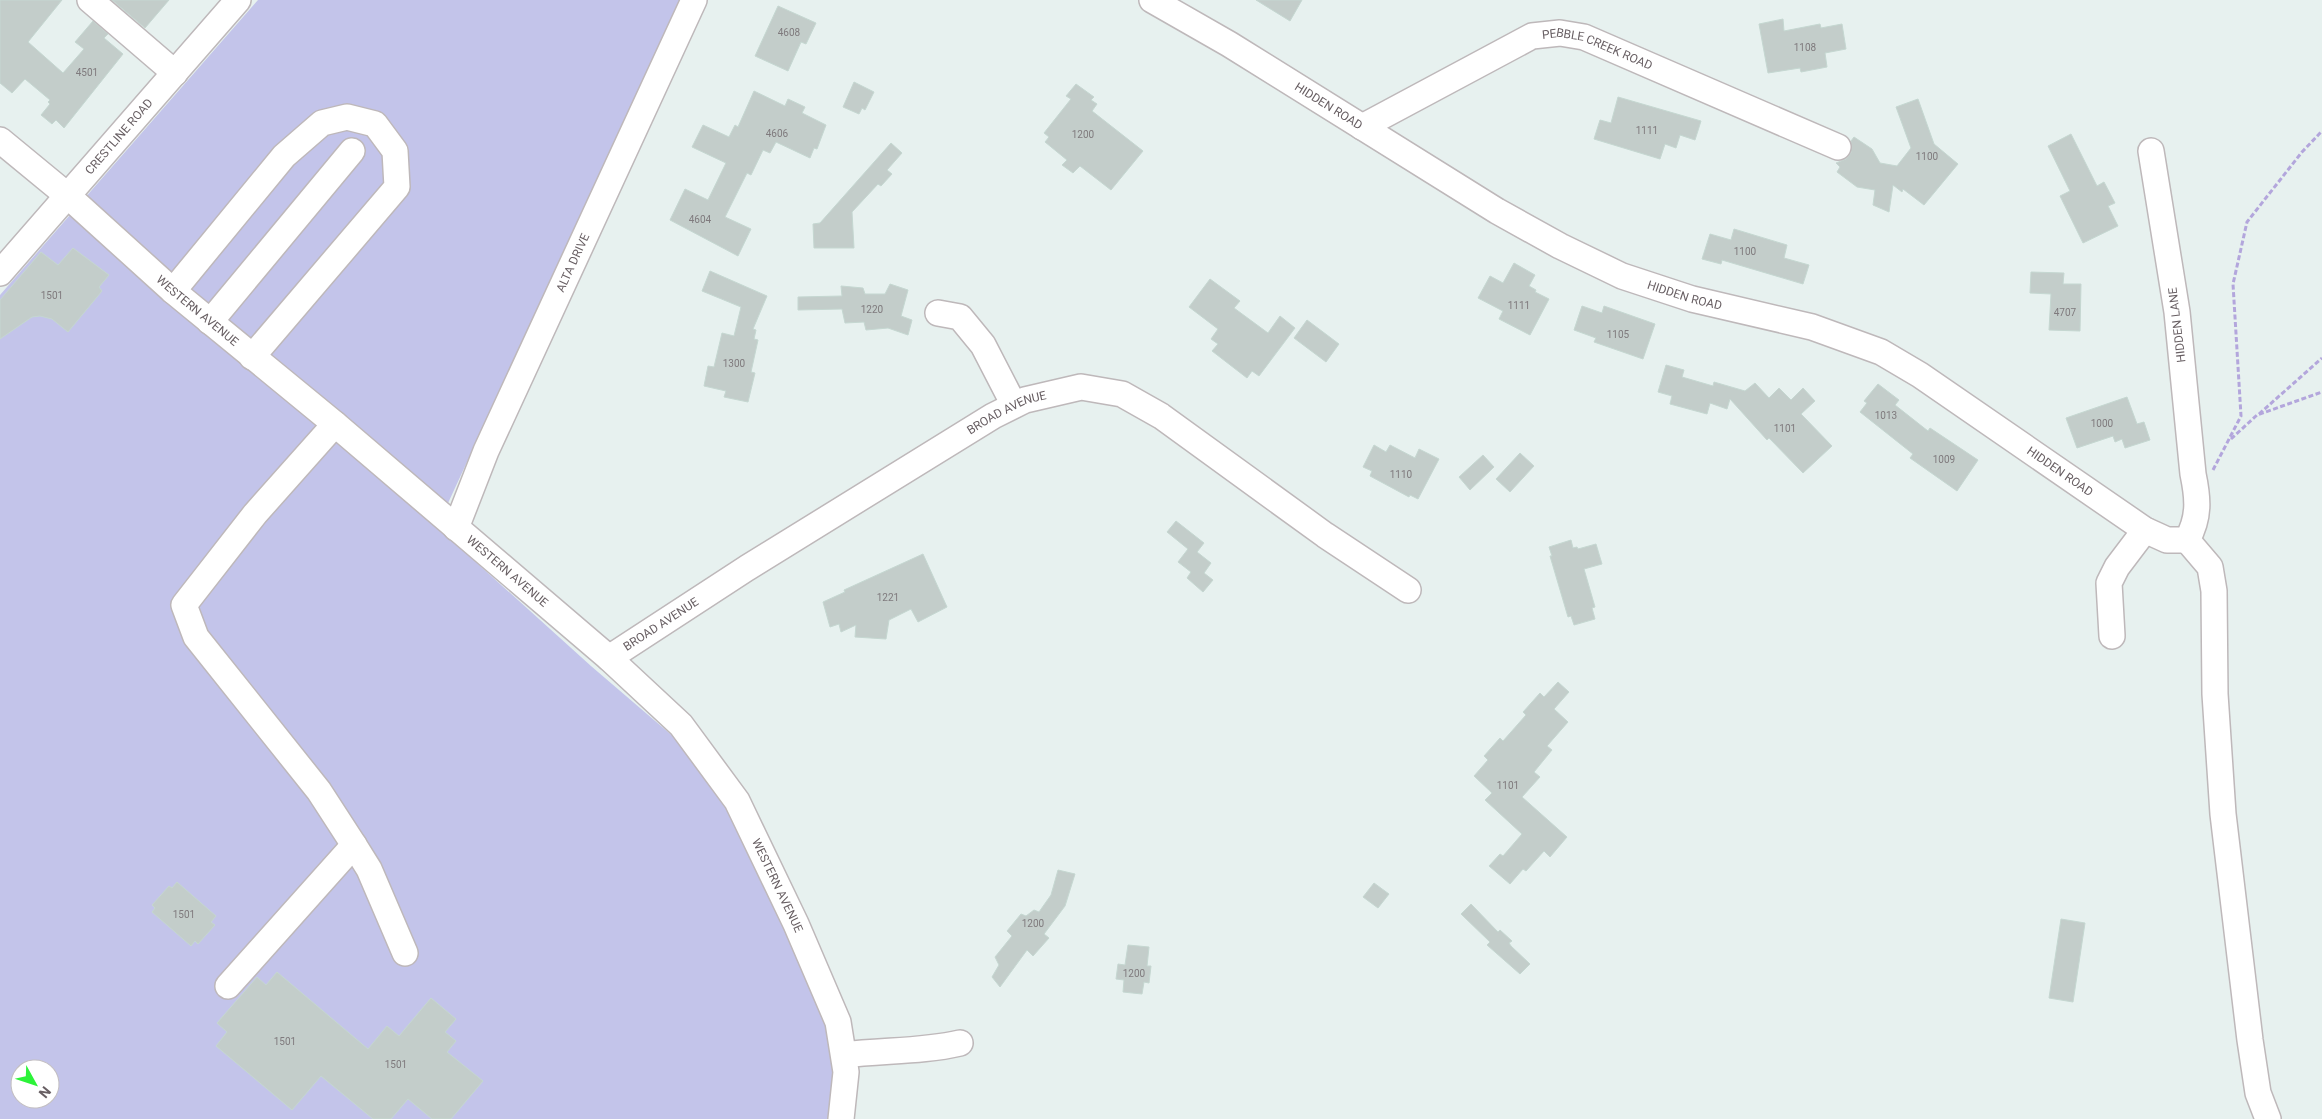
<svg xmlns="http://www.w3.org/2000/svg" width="2322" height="1119" font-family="Roboto,sans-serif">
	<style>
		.green { fill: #c3c4ea; fill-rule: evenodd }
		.building { fill: #c3cdca; stroke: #c5d7d1 }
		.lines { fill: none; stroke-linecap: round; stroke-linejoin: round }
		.minor-casing { stroke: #beb8ba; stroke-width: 28 }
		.path { stroke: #b3a6dc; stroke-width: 3; stroke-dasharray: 5 2.5; stroke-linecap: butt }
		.minor { stroke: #fff; stroke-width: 25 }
		.labels { text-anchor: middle; stroke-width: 4; stroke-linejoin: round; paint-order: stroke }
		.number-label { font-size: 10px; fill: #7f7a7d }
		.street-label { font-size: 12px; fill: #685f63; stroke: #fff }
	</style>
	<rect width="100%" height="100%" fill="#e7f1ef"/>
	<!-- green -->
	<path class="green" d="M258,0h422l-243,527 154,139 91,78 45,62 100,209 6,65 -1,39h-832v-824zM20,1069h30v30h-30z"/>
	<!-- building -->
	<g class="building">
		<polygon points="0,0 62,0 28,42 63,73 84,49 75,42 93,21 108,34 104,38 123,54 64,128 56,120 52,124 41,115 50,104 48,102 50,100 25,79 12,93 0,83"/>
		<polygon points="112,0 169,0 145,28"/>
		<polygon points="1256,0 1302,0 1290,21"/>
		<polygon points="778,6 816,23 806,44 801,42 788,71 755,56"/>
		<polygon points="1783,19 1784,31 1820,24 1821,28 1842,24 1846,49 1825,53 1827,67 1801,72 1800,68 1768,73 1759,24"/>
		<polygon points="854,82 874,92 865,110 862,108 859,114 843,107"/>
		<polygon points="1076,84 1094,97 1091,100 1097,104 1092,111 1143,151 1111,190 1080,166 1073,173 1062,165 1067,160 1045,142 1049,137 1044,133 1071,99 1066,96"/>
		<polygon points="754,91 785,106 788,99 805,107 802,113 826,125 817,149 814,148 810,158 776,142 770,153 763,150 751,175 747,173 725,217 751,229 738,256 670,220 685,189 708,200 726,163 692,147 703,125 729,137 735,125 738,127"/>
		<polygon points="1618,97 1701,121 1695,140 1680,135 1676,148 1665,144 1660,159 1594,139 1600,120 1611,123"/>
		<polygon points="1918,99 1934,144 1958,164 1924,205 1903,189 1902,192 1893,185 1889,212 1873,205 1875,190 1857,187 1837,172 1840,167 1836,163 1846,159 1851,153 1851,141 1854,137 1872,149 1880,163 1897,166 1911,148 1896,107"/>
		<polygon points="2071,134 2097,186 2104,182 2115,203 2108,206 2118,226 2083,243 2060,196 2070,191 2048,146"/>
		<polygon points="891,143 902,153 887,170 892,174 881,186 878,184 852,212 854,248 814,248 813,224 820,223"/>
		<polygon points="1734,229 1787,245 1784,258 1809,265 1803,284 1722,260 1721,264 1702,259 1710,234 1731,240"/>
		<polygon points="73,248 109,275 99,287 102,291 68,332 52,319 40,316 32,317 0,339 0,300 41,252 58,265"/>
		<polygon points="1514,263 1535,275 1529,286 1536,290 1535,292 1549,299 1530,335 1499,319 1503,311 1478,298 1490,276 1503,283"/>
		<polygon points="710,271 767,296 753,329 756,330 754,339 758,340 751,372 755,373 748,402 724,397 726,391 704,386 708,366 714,367 722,333 734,336 741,307 702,291"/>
		<polygon points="2031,272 2064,273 2063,284 2081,284 2080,331 2049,330 2051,294 2030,293"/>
		<polygon points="1210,279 1240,301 1234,308 1268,333 1280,316 1295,328 1259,376 1252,371 1247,378 1212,351 1218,344 1211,339 1218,329 1189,307"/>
		<polygon points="890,284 908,290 901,316 912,320 908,335 888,328 866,330 864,322 845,323 842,309 798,310 798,297 842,296 841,286 863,288 865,294 885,294"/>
		<polygon points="1582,306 1602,313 1604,306 1655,324 1643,359 1594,342 1596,338 1574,330"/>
		<polygon points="1307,320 1339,344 1326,362 1294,338"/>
		<polygon points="1666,365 1684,370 1682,377 1713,386 1714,382 1745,391 1755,383 1769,398 1779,388 1791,400 1803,388 1815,401 1801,414 1832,446 1803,473 1769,438 1767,440 1730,399 1727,409 1710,403 1707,414 1670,404 1672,396 1658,392"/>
		<polygon points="1878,384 1899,400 1895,405 1928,431 1930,428 1978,460 1957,491 1910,458 1913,454 1860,412 1867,403 1864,401"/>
		<polygon points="2127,397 2137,424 2144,422 2150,440 2125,448 2122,439 2115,442 2113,436 2077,448 2066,418"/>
		<polygon points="1374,445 1386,452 1390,445 1415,458 1419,449 1439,459 1418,499 1410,495 1409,497 1370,476 1372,471 1363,467"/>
		<polygon points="1520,453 1534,466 1510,492 1496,479"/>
		<polygon points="1483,455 1494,467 1470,490 1459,477"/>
		<polygon points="1176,521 1204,543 1197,552 1211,563 1204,573 1213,580 1203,592 1187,578 1191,572 1178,562 1188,549 1167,532"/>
		<polygon points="1571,540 1573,548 1577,547 1578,549 1596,544 1602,564 1584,569 1595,607 1592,608 1595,619 1574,625 1571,616 1568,617 1550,556 1552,556 1549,547"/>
		<polygon points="923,554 947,607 918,622 911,609 889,620 886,639 855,637 856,625 841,632 839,624 830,627 823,602 845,592 844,590"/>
		<polygon points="1558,682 1569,692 1554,709 1568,722 1547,746 1552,750 1534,772 1540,777 1522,797 1567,837 1550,857 1544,851 1526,871 1523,869 1510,884 1489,866 1500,854 1503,856 1522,834 1485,800 1492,793 1474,776 1488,760 1484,756 1500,738 1503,741 1526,715 1523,712 1540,693 1544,697"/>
		<polygon points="1058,870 1075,874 1065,906 1044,934 1049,938 1033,956 1027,950 1000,987 992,977 999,965 995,957 1012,936 1007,931 1021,914 1026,916 1034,910 1039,912 1051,895"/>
		<polygon points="177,882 216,916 211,922 215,925 198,944 195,941 191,946 152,912 155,908 152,905 169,886 172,888"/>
		<polygon points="1374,883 1389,894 1378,908 1363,897"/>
		<polygon points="1471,904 1498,932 1500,930 1512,941 1509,943 1511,946 1530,964 1520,974 1487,945 1490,942 1461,914"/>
		<polygon points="2061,919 2085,923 2073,1002 2049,998"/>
		<polygon points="1128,945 1149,947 1147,966 1151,966 1149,983 1144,982 1142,994 1123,992 1124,980 1116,979 1118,964 1125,965"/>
		<polygon points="277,972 368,1049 387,1026 399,1036 431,998 456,1019 445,1032 456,1041 447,1052 483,1081 451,1119 432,1119 408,1099 391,1119 373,1119 321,1076 292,1110 216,1046 227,1032 217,1023 257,977 266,985"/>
	</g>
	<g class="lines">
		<!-- minor casing -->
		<g class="minor-casing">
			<g id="minor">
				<polyline points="90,0 175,73"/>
				<path id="s1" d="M1152,0l77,44 268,167 63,35 62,30 70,23 120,28 69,25 39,23 225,155 22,10h20c13,-23 11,-42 6,-66l-16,-162 -26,-161"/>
				<path id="s2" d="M1362,127l170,-91 28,-3 24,4 254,110"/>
				<path id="s3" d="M0,140l68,56 105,95 162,133 274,234 72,67 56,76 59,123 42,98 8,50 -5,47"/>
				<path id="s4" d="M0,273l238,-273"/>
				<polyline points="173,291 284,156 322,123 347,117 375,124 395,151 397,187 252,357"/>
				<polyline points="938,313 960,317 983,345 1014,405"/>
				<polyline points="210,322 352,151"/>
				<polyline points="335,424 255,514 184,605 196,637 319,791 354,845 369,869 405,953"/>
				<path id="s5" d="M456,528l30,-77 208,-451"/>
				<polyline points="2187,540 2210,567 2214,591 2215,694 2223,814 2250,1040 2258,1093 2268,1119"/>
				<polyline points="2112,636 2109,583 2117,567 2145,530"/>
				<path id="s6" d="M609,658l138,-90 246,-152 32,-16 56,-13 41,7 39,22 164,119 83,55"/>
				<polyline points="228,986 354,845"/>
				<path d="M844,1055c39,-5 78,-3 116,-12"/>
			</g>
		</g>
		<!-- path -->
		<g class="path">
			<polyline points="2259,414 2322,358"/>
			<polyline points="2231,439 2257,415 2322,392"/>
			<polyline points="2213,470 2241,416 2233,284 2247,222 2302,152 2322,131"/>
		</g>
		<!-- minor -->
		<use href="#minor" class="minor"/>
	</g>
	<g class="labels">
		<!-- number labels -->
		<g class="number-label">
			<text x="789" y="36">4608</text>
			<text x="1805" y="51">1108</text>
			<text x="87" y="76">4501</text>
			<text x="1647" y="134">1111</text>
			<text x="777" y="137">4606</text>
			<text x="1083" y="138">1200</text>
			<text x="1927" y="160">1100</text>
			<text x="700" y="223">4604</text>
			<text x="1745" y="255">1100</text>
			<text x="52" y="299">1501</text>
			<text x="1519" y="309">1111</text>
			<text x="872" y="313">1220</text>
			<text x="2065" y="316">4707</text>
			<text x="1618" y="338">1105</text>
			<text x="734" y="367">1300</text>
			<text x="1886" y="419">1013</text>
			<text x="2102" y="427">1000</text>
			<text x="1785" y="432">1101</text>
			<text x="1944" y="463">1009</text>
			<text x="1401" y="478">1110</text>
			<text x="888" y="601">1221</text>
			<text x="1508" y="789">1101</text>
			<text x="184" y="918">1501</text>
			<text x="1033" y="927">1200</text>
			<text x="1134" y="977">1200</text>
			<text x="285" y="1045">1501</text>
			<text x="396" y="1068">1501</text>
		</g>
		<!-- street labels -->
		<g class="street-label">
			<text dy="4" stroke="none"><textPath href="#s2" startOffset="261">PEBBLE CREEK ROAD</textPath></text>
			<text dy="4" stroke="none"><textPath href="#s1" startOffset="206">HIDDEN ROAD</textPath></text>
			<text dy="4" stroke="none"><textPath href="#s4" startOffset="181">CRESTLINE ROAD</textPath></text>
			<text dy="4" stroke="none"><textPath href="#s5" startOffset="290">ALTA DRIVE</textPath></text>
			<text dy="4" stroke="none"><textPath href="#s1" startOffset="611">HIDDEN ROAD</textPath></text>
			<text dy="4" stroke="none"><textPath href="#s3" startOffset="261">WESTERN AVENUE</textPath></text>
			<text transform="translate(2177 325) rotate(-97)" y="4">HIDDEN LANE</text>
			<text dy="4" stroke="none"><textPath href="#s6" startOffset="468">BROAD AVENUE</textPath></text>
			<text dy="4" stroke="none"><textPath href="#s1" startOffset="1031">HIDDEN ROAD</textPath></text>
			<text dy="4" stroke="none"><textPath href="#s3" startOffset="666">WESTERN AVENUE</textPath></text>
			<text dy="4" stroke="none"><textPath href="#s6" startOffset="62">BROAD AVENUE</textPath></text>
			<text dy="4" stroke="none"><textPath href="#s3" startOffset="1086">WESTERN AVENUE</textPath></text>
		</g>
	</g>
	<!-- north arrow -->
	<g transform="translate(35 1084) rotate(130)"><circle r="24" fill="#ffffff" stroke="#c3bfc1"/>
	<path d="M0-4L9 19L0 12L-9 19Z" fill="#2cf339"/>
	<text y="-8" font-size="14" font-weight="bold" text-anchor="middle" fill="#685f63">N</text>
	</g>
</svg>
